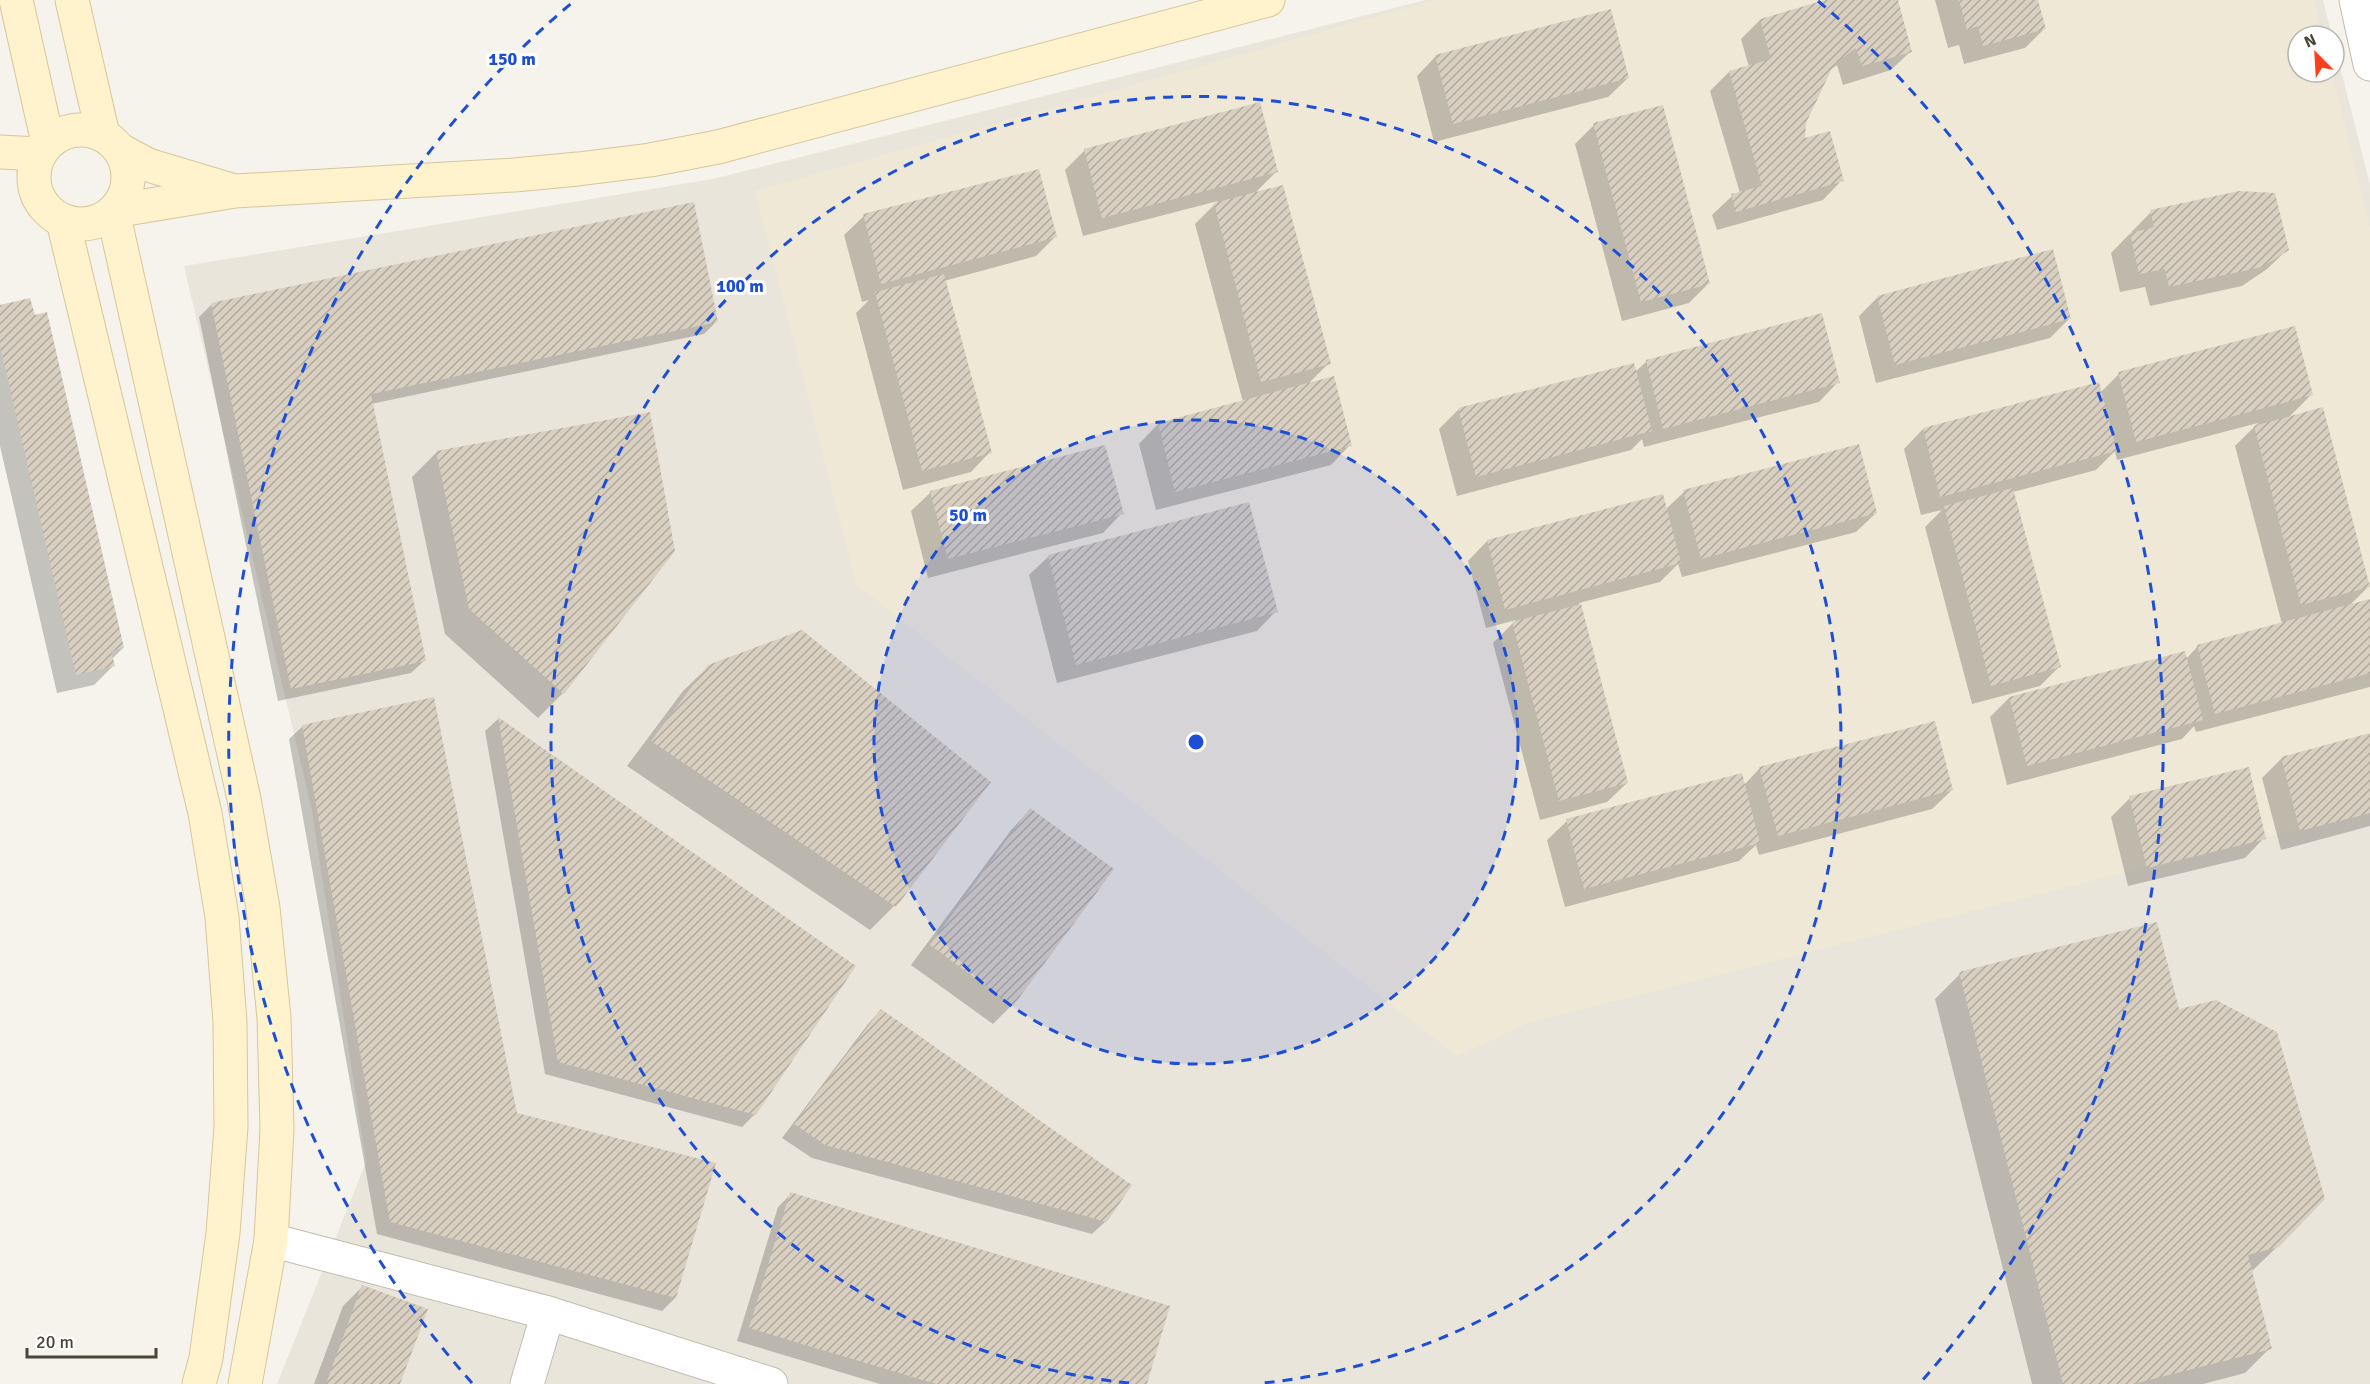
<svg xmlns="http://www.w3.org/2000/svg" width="2370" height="1384" font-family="Signika,sans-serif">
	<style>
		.residential { fill: #eae5da }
		.education { fill: #efe8d6 }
		.shadow { fill: #0003 }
		.building { fill: url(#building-hatch) }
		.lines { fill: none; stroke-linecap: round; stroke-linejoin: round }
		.street-casing { stroke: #c2bbae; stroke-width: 35 }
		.secondary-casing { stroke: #d6c79b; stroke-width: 35 }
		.street { stroke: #fff; stroke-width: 33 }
		.secondary { stroke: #fff3cd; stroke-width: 33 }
		.ring { fill: none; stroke: #1d4ed8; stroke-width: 3; stroke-dasharray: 10 8 }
		.centre { fill: #1d4ed8; stroke: #fff; stroke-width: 3 }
		.ring-label { font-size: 18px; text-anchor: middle; font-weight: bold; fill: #1d4ed8; stroke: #fff; stroke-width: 6; stroke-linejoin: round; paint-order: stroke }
	</style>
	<defs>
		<pattern id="building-hatch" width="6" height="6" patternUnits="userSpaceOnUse" patternTransform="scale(1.5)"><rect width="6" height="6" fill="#d8cfc1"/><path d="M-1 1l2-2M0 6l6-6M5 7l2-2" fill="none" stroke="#b1aa9e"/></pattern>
	</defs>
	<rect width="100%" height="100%" fill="#f6f3ec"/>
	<!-- residential -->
	<polygon class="residential" points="1426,0 2323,0 2332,36 2298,36 2298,72 2334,72 2334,43 2370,185 2370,1384 277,1384 366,1162 312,811 184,266 713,179"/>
	<!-- education -->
	<polygon class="education" points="1435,0 2314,0 2323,36 2298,36 2298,72 2332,72 2370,228 2370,811 1530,1022 1457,1056 856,584 755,191"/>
	<!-- shadow -->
	<g class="shadow">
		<polygon points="1830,0 1896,0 1911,51 1891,70 1843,85 1837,65 1829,71 1804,123 1804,140 1842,180 1823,200 1717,230 1712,215 1732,196 1740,193 1710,91 1729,72 1749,67 1741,39 1760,20"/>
		<polygon points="1935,0 2036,0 2044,29 2025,48 1964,64 1959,45 1948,48"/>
		<polygon points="1436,56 1628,78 1608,97 1434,142 1417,76"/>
		<polygon points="1594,125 1708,284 1689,303 1622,321 1575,144"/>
		<polygon points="1085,150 1277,171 1254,194 1329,363 1307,385 1350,445 1331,465 1156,510 1139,444 1158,424 1243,402 1195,224 1218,201 1083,236 1065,170"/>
		<polygon points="2151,212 2287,250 2267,269 2242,286 2150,306 2145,287 2120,292 2111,253"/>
		<polygon points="864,216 1055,237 1036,256 944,281 990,452 971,472 903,490 856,313 869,300 862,302 844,235"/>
		<polygon points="1878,297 2070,318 2050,338 1876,383 1859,316"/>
		<polygon points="212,304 717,321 704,334 371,404 425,660 411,673 278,701 199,317"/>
		<polygon points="0,307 123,648 112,659 113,666 94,685 57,693 0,446"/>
		<polygon points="1647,361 1838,382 1819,402 1644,447 1642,439 1631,450 1457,496 1439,429 1458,410 1633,364 1635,372"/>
		<polygon points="2119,374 2311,395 2288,418 2369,586 2348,607 2370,601 2370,687 2196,732 2194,726 2182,739 2007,785 1990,717 2009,698 2186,659 2198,646 2282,624 2235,446 2258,423 2117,460 2115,451 2096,470 2013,492 2059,667 2040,686 1972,704 1925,527 1942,510 1921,515 1904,449 1923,429 2100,393"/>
		<polygon points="437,452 563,693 538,718 445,634 412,477"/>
		<polygon points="931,492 1122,513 1103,533 928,578 911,511"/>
		<polygon points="1684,492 1876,513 1856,532 1682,577 1678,564 1660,582 1579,603 1627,783 1607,802 1540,820 1493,643 1516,620 1486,628 1468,561 1487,541 1665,510"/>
		<polygon points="1049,556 1276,611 1257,631 1057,683 1029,575"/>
		<polygon points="709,666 894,906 870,930 627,766 683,691"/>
		<polygon points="498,719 854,966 755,1114 742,1127 545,1074 485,731"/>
		<polygon points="303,726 516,1114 675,1298 662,1311 377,1234 289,739"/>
		<polygon points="2370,735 2370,826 2281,850 2262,778 2282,758"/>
		<polygon points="1760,768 1952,790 1932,809 1759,855 1756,845 1739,861 1565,907 1547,840 1567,821 1744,785"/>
		<polygon points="2130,798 2264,838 2245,858 2128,886 2111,817"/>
		<polygon points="1030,810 1012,1005 993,1024 911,965 1011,830"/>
		<polygon points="1960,974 2178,1011 2278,1246 2251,1272 2270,1348 2245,1373 2203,1384 2032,1384 1935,999"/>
		<polygon points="881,1010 1106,1221 1092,1234 812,1158 782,1138 868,1024"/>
		<polygon points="791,1194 1145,1384 880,1384 737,1341 778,1207"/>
		<polygon points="362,1287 399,1384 314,1384 343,1306"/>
	</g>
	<!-- building -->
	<g class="building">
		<polygon points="1825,0 1898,0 1912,52 1862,66 1856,48 1834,64 1806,123 1805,138 1830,131 1844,181 1736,212 1731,194 1762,186 1729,71 1771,59 1760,19"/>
		<polygon points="1959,0 2038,0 2046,29 1983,46 1978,26 1967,30"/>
		<polygon points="1611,9 1629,78 1453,124 1435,55"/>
		<polygon points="1260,102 1278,172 1102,218 1084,149"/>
		<polygon points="1663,105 1710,284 1641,302 1593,123"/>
		<polygon points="1039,169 1057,237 881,284 863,214"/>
		<polygon points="1283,185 1331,364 1261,382 1214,203"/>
		<polygon points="2239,191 2275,193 2289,250 2262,267 2169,287 2165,269 2139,274 2130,233 2154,227 2150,210"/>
		<polygon points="694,202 718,322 371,394 426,661 291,689 211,303"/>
		<polygon points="2053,249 2071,319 1895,365 1877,296"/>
		<polygon points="944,274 992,453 922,471 875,292"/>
		<polygon points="30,298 35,315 47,312 124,648 111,651 115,666 76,675 0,345 0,305"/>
		<polygon points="1822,313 1840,383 1663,429 1646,360"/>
		<polygon points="2295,326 2313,395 2136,442 2118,372"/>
		<polygon points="1634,363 1652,431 1476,477 1458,408"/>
		<polygon points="1334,376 1352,446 1175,492 1158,423"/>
		<polygon points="2099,382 2117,451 1940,497 1923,428"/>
		<polygon points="2323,407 2370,587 2301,605 2254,426"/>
		<polygon points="650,412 675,551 564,694 469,609 436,451"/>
		<polygon points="1859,444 1877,513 1701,559 1683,490"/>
		<polygon points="1105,445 1124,514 948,559 930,491"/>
		<polygon points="2013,488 2061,667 1991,686 1944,506"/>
		<polygon points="1663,494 1681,563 1505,610 1487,540"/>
		<polygon points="1249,502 1278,612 1076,665 1048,555"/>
		<polygon points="2370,599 2370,673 2215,714 2197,645"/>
		<polygon points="1581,604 1628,783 1559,801 1512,622"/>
		<polygon points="802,630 991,782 896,907 651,741 708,665"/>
		<polygon points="2185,651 2203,720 2027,766 2009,697"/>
		<polygon points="434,697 517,1113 716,1163 676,1298 390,1222 302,725"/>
		<polygon points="498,717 856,966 756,1115 558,1062"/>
		<polygon points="1935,721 1953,790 1778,836 1759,767"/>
		<polygon points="2370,733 2370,813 2300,831 2281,757"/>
		<polygon points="2249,767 2266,839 2147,868 2129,796"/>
		<polygon points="1742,773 1760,843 1584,889 1566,819"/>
		<polygon points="1030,808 1114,869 1013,1006 930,945"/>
		<polygon points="2157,922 2179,1009 2216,1000 2277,1032 2325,1199 2279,1247 2248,1255 2272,1349 2133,1384 2063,1384 1959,972"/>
		<polygon points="881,1009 1132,1185 1107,1222 825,1145 794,1124"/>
		<polygon points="790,1192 1170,1306 1147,1384 936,1384 749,1328"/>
		<polygon points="362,1285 428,1309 400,1384 326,1384"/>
	</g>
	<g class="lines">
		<!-- street casing -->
		<g class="street-casing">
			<g id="street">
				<polyline points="2356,0 2370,64"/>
				<polyline points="271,1240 548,1313 771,1384"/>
				<polyline points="527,1384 548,1313"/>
			</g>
		</g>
		<!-- secondary casing -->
		<g class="secondary-casing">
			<g id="secondary">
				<polyline points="16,0 48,143"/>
				<polyline points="72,0 103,135"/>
				<circle cx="81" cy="177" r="47"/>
				<polyline points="120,150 148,165 228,189"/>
				<polyline points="0,152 39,154"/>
				<polyline points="114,211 235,191 514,175 578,169 650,160 718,147 1268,0"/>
				<polyline points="113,212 244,799 263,908 274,1018 277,1129 271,1240 245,1384"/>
				<polyline points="63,221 205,813 222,917 230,1022 231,1127 223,1233 206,1358 199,1384"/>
			</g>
		</g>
		<!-- street -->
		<use href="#street" class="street"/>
		<!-- secondary -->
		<use href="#secondary" class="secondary"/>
	</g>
	<!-- distance rings -->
	<circle cx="1196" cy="742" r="322" fill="#1d4ed8" fill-opacity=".12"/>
	<g class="ring">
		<circle cx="1196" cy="742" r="322"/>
		<path d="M1129 1383A645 645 0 1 1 1263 1383"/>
		<path d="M472 1383A967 967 0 0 1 574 1M1818 1A967 967 0 0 1 1920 1383"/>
	</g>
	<circle cx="1196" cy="742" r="9" class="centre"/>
	<g class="ring-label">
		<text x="512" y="65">150 m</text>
		<text x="740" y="292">100 m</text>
		<text x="968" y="521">50 m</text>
	</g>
	<!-- north arrow -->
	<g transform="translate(2316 54) rotate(336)"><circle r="28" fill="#ffffff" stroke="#b7b4b0" stroke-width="1.5"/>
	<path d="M0-4.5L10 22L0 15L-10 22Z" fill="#fc3f1d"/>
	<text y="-9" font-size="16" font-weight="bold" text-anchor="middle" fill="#4b4439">N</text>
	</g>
	<!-- scale -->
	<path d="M27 1348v9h129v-9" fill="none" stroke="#4b4439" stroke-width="3"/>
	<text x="36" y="1348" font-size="18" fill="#4b4439" stroke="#ffffff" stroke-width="4.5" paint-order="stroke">20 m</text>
</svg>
